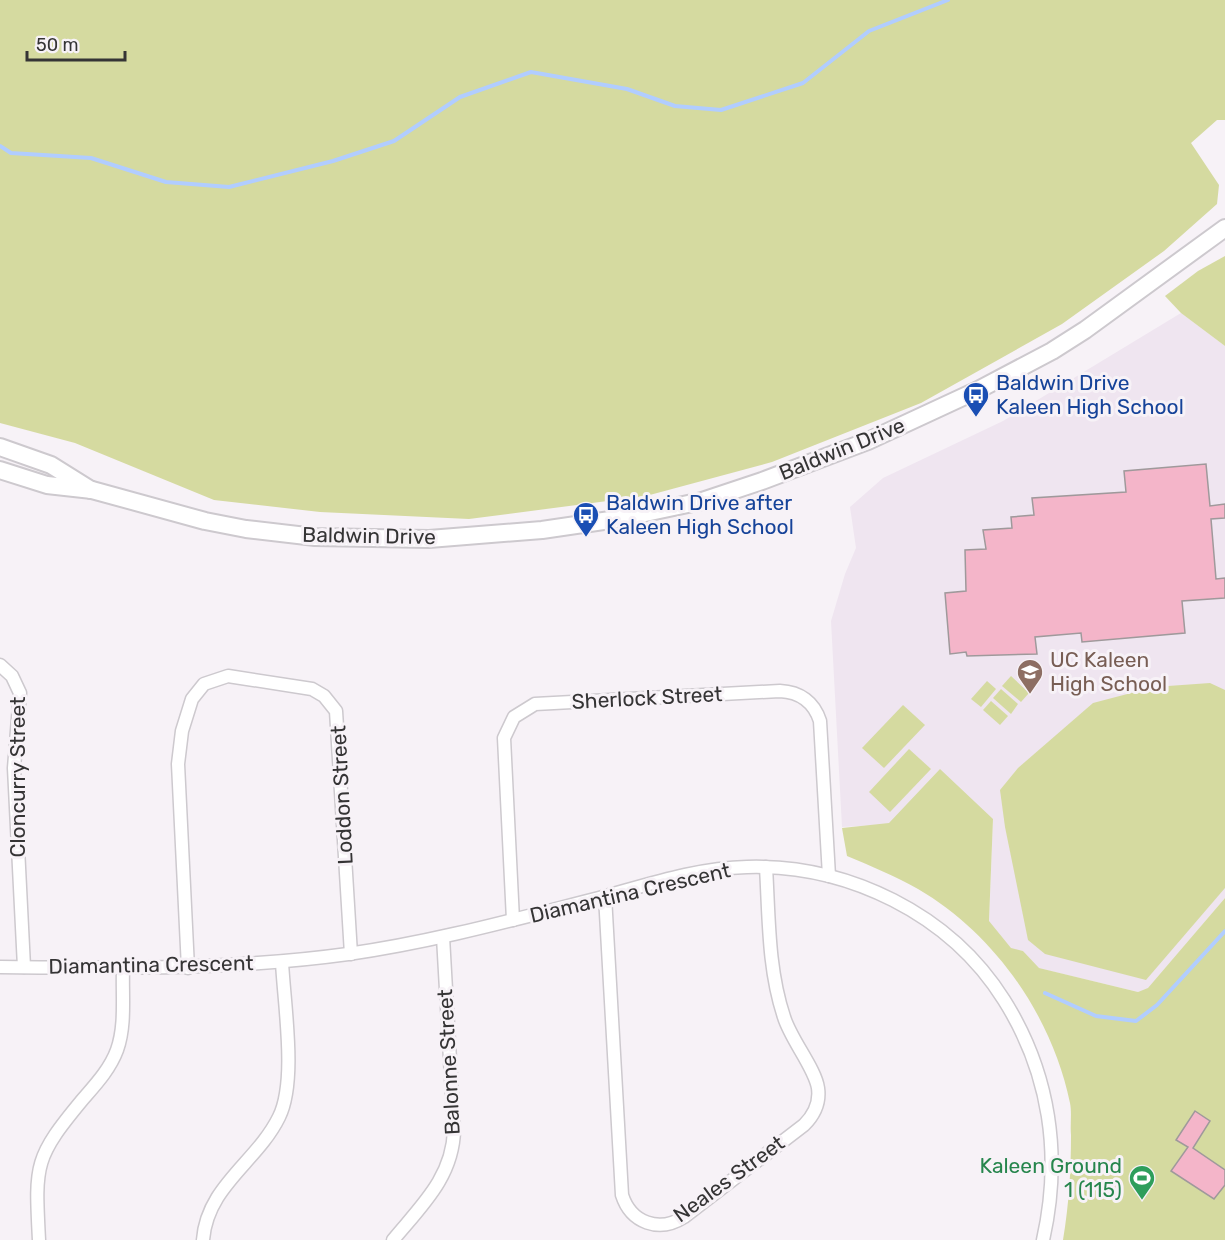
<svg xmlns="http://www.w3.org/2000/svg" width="1225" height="1240" font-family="Rubik,sans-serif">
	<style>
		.built { fill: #efe5f0 }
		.green { fill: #d5daa0 }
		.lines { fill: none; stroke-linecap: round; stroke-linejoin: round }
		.stream { stroke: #b1cdff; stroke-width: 4 }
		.building { fill: #f4b5c9; stroke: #9f999b; stroke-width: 1.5 }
		.street-casing { stroke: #cdc9ce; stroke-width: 15 }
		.secondary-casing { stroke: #cdc9ce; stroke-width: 20 }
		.street { stroke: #fff; stroke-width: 12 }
		.secondary { stroke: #fff; stroke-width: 16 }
		.labels { text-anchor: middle; stroke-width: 6; stroke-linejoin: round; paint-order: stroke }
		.transit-label { font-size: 21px; fill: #164399; stroke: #f7f2f7; text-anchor: start }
		.street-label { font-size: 21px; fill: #353435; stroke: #f7f2f7 }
		.education-label { font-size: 21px; fill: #785e54; stroke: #f7f2f7; text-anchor: start }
		.leisure-label { font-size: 21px; fill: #27864d; stroke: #f7f2f7; text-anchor: end }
	</style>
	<rect width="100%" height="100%" fill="#f7f2f7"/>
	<!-- built -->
	<polygon class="built" points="1181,313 1225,346 1225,898 1148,989 1138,992 1038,968 1023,951 1011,949 989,922 993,819 842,827 831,621 845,574 856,548 850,507 883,478 1003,421"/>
	<!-- green -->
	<g class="green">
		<polygon points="0,0 1225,0 1225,120 1217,120 1191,143 1219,185 1217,204 1164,251 1062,324 921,403 772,462 646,496 469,519 320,512 214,500 75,443 0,423"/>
		<polygon points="1225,256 1225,346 1181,313 1165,296 1198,271"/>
		<polygon points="1011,676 1029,693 1021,702 1002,686"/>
		<polygon points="987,681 996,689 981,707 971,699"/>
		<polygon points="1210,683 1225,690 1225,888 1146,980 1045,954 1028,940 1005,827 1000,790 1018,768 1093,703 1154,687"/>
		<polygon points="1001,689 1018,704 1011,714 993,698"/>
		<polygon points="991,701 1008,716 1000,725 983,710"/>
		<polygon points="903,705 925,725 884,768 862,748"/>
		<polygon points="909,749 931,769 890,812 869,792"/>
		<path d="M940,769l53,50 -4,102 22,27 12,3 16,17 99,24 10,-4 77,-90v342h-162c6,-36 8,-69 8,-105 -1,-10 1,-22 -1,-32 -18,-87 -75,-169 -152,-214 -23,-13 -47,-23 -71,-33l-5,-28 47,-5z"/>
	</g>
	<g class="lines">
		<!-- stream -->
		<g class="stream">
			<polyline points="0,146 11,153 91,158 166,182 229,187 333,161 394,141 460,97 531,72 627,89 675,106 721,110 803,83 869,31 948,0"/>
			<polyline points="1045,993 1096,1016 1136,1021 1157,1005 1225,931"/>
		</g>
	</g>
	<!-- building -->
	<g class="building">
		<polygon points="1206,464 1210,506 1225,504 1225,518 1211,519 1216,579 1225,578 1225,598 1182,601 1185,633 1082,642 1081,633 1035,637 1037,654 967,656 966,652 950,654 945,593 966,591 965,550 986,549 983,530 1012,528 1011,517 1034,515 1032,498 1126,492 1124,471"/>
		<polygon points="1195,1111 1210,1121 1193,1148 1225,1170 1225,1185 1214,1199 1171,1171 1188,1147 1176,1140"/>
	</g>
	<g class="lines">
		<!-- street casing -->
		<g class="street-casing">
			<g id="street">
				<polyline points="0,665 12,676 20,693 14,768 24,967"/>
				<path d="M605,896l17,299c9,28 37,38 62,22l120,-92c10,-10 16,-23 14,-37 -3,-20 -27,-48 -34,-71 -16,-48 -15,-99 -18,-150"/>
				<path d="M513,920l-9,-182 10,-21 21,-13 245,-13c20,1 34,11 40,30l9,155"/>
				<path d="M0,967c117,1 232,3 348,-13 85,-12 168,-35 251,-56 48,-13 97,-30 148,-31 101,-3 203,47 257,133 46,73 58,156 39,240"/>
				<polyline points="188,968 178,764 182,731 192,699 204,684 228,676 312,689 324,696 336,711 351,954"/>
				<path d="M39,1240c-4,-76 -5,-82 44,-141 13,-15 27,-30 34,-49 9,-25 5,-55 6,-81"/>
				<path d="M203,1240c4,-54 54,-78 76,-123 18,-36 5,-113 3,-155"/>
				<path d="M393,1240c28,-34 60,-63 61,-110l-11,-193"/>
			</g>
		</g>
		<!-- secondary casing -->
		<g class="secondary-casing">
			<g id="secondary">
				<polyline points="0,447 51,465 91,490"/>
				<polyline points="0,470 47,485 92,490 205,521 246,529 315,537 429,539 542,530 617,519 702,501 762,481 868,441 978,390 1052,351 1085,330 1225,228"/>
			</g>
		</g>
		<!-- street -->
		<use href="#street" class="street"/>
		<!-- secondary -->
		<use href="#secondary" class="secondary"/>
	</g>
	<!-- icons -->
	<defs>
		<g id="bus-pin" transform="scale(1.35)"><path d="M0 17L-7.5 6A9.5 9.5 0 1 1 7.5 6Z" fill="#1a4fb4" stroke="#f7f2f7"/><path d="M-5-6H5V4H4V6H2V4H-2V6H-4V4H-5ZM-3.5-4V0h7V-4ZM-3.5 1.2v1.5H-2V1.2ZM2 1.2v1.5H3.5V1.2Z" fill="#fff"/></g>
		<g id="school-pin" transform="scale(1.35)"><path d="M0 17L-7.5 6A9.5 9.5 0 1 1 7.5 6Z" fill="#8d6e63" stroke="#f7f2f7"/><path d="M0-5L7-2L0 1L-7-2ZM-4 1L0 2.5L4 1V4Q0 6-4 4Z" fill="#fff"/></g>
		<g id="stadium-pin" transform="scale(1.35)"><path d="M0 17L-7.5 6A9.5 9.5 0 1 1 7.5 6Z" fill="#2e9e5b" stroke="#f7f2f7"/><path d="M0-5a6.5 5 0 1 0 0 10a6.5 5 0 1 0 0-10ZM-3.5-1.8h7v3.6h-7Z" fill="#fff"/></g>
	</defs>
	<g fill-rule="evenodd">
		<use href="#bus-pin" x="976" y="395"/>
		<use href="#bus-pin" x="586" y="515"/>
		<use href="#school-pin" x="1030" y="672"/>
		<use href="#stadium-pin" x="1142" y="1178"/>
	</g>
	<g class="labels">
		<!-- transit labels -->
		<g class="transit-label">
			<text x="996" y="390">Baldwin Drive<tspan x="996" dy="24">Kaleen High School</tspan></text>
			<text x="606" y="510">Baldwin Drive after<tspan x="606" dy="24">Kaleen High School</tspan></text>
		</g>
		<!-- street labels -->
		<g class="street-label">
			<text transform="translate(842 449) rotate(-22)" y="7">Baldwin Drive</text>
			<text transform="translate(369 536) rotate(1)" y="7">Baldwin Drive</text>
			<text transform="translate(647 698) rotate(-3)" y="7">Sherlock Street</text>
			<text transform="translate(18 777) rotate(-90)" y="7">Cloncurry Street</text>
			<text transform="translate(342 795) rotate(-93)" y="7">Loddon Street</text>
			<text transform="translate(630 893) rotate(-13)" y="7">Diamantina Crescent</text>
			<text transform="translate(151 965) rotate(-1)" y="7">Diamantina Crescent</text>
			<text transform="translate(449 1062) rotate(-93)" y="7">Balonne Street</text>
			<text transform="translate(729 1179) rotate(-36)" y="7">Neales Street</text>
		</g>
		<!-- education labels -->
		<g class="education-label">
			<text x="1050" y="667">UC Kaleen<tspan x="1050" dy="24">High School</tspan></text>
		</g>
		<!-- leisure labels -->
		<g class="leisure-label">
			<text x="1122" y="1173">Kaleen Ground<tspan x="1122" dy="24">1 (115)</tspan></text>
		</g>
	</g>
	<!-- scale -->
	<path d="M27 51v9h98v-9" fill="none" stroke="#353435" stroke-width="3"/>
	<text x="36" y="51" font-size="18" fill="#353435" stroke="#f7f2f7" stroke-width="4.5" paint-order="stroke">50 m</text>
</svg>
